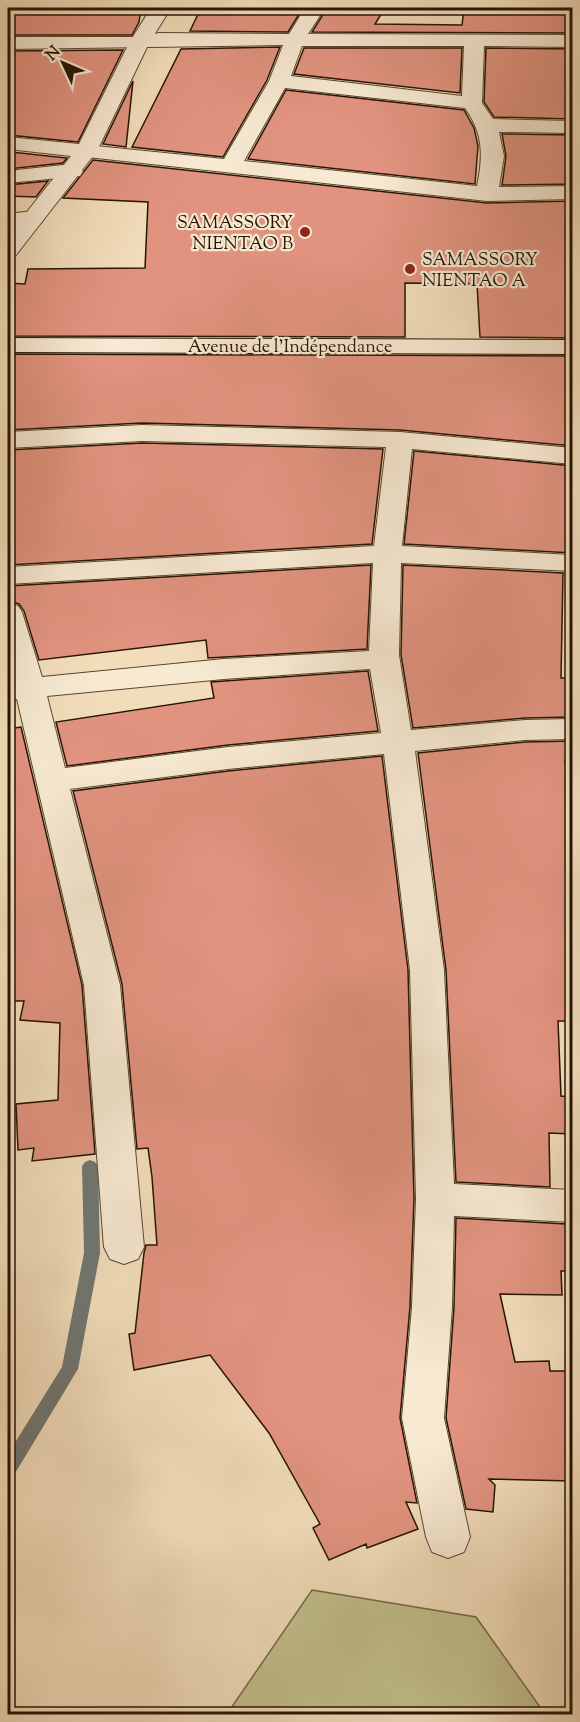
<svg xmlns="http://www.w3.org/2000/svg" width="580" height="1722" font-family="'Sorts Mill Goudy',serif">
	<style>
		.green { fill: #c1bf8b; stroke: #746a47; stroke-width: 1.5 }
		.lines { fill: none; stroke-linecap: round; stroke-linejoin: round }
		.stream { fill: #707672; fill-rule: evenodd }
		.building { fill: #e1937f; stroke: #261403; stroke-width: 1.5 }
		.minor-casing { stroke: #594631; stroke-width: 2 }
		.tertiary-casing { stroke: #594631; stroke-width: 2 }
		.secondary-casing { stroke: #261403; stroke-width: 2 }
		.minor { fill: #f7e9d2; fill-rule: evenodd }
		.tertiary { fill: #f7e9d2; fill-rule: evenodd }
		.secondary { fill: #f7e9d2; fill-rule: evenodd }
		.poi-dot { fill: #8f2418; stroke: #f7e9d2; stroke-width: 2 }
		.labels { text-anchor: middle; stroke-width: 4.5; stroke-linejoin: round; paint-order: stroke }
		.far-poi-label { font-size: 18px; fill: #261403; stroke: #f7e9d2; text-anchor: end }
		.far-street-label { font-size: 18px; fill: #261403; stroke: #f7e9d2 }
	</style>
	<rect width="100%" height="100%" fill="#f2ddba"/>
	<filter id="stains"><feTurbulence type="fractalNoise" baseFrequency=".00333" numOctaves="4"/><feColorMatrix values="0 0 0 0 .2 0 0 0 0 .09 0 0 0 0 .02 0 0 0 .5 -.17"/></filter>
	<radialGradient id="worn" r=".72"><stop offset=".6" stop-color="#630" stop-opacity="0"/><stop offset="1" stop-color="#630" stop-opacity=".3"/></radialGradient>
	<!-- green -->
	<polygon class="green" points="312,1590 476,1617 545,1714 227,1714"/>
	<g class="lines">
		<!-- stream -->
		<polygon class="stream" points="90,1160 95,1162 98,1166 100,1253 78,1369 14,1475 8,1477 8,1454 62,1367 84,1253 82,1166 85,1162"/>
	</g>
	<!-- building -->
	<g class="building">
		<polygon points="8,8 141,8 139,22 132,35 8,35"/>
		<polygon points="201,8 303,8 288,32 190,31"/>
		<polygon points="327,8 385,8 375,24 462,25 464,8 569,8 570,13 573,13 573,33 312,32"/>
		<polygon points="280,47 267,80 223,157 132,147 181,49"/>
		<polygon points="304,48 462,48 460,93 294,74"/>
		<polygon points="486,48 573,49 573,119 494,117 484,102"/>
		<polygon points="123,50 78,142 8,135 8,51"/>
		<polygon points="133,81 126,147 103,144"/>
		<polygon points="286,90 464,110 474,128 478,146 475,184 248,159"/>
		<polygon points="502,134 573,135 573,184 502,185 506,156"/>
		<polygon points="11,152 67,158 63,163 8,169 8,157"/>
		<polygon points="93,160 487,203 573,201 573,338 480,337 477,284 405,283 405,337 8,336 8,283 25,284 28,269 145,268 148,202 63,198"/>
		<polygon points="48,181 36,197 8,196 8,185"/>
		<polygon points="8,354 573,356 573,446 400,430 142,423 8,430"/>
		<polygon points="142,443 383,449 372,544 8,565 8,450"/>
		<polygon points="414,451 573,466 573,553 404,544"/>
		<polygon points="371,565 367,649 208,658 206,640 39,660 24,611 19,604 10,601 8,586"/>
		<polygon points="403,565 563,573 561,678 573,678 573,717 525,718 413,728 401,655"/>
		<polygon points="368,671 378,731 228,745 67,766 56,722 214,698 211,682"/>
		<polygon points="21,727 82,985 95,1154 32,1161 34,1148 18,1150 16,1104 58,1100 60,1023 20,1020 24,1001 8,1001 8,729"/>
		<polygon points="573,741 573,761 565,761 573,798 573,1021 558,1021 561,1096 573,1097 573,1134 549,1133 550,1187 456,1182 446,970 418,753 525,742"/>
		<polygon points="382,756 408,970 414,1199 410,1307 400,1418 417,1503 406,1502 418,1529 367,1548 366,1544 329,1560 313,1528 320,1524 269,1433 210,1355 134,1370 129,1334 135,1333 144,1253 146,1245 157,1245 152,1177 148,1148 137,1149 122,984 73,791 228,771"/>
		<polygon points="456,1218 566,1224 568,1271 561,1271 562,1295 500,1294 515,1362 549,1361 550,1371 573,1371 573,1481 489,1479 495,1485 493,1512 466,1509 446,1418 454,1307"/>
	</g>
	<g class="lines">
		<!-- minor casing -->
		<g class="minor-casing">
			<g id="minor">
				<path d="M305,8h20l-17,26 264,1v12l-88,-1 -2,57 11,16 79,2v12l-73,-1 5,24 -5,31 73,-1v13l-85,2 -409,-45 -3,-5 3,-5 8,-1 138,14 45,-78 14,-36 -275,4v-12h131l20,-4 130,1zM302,46h162l-2,50 -171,-20zM285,88l180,20c19,26 18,49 12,78l-233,-25z"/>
				<polygon points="72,164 80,166 83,171 80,176 8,183 8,171"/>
				<polygon points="33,211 41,213 44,218 41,223 8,228 8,214"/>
				<path d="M142,425l258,7 172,16v16l-160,-15 -10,97 170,9v16l-171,-8 -2,92 12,75 114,-10 47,-1v20l-47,1 -110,11 29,219 10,214 118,6v32l-118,-6 -2,91 -8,111 26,119 -6,15 -16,6 -16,-6 -6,-15 -24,-119 10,-111 4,-108 -6,-229 -26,-216 -156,15 -158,20 50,196 24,262 -6,12 -14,5 -14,-5 -6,-12 -20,-262 -67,-286h-9v-18l5,-1 -5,-18v-59l10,3 4,6 20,65 182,-18 145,-8 4,-88 -365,21v-17l366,-21 12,-99 -244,-6 -134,7v-16zM370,669l11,64 -153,14 -163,21 -18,-72 177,-17z"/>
			</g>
		</g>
		<!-- tertiary casing -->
		<g class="tertiary-casing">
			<polygon id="tertiary" points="151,8 171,8 149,43 97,151 16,255 8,257 8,236 71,156 8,149 8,137 79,144 129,43"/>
		</g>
		<!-- secondary casing -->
		<g class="secondary-casing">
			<polygon id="secondary" points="8,338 572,340 572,354 8,352"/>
		</g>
		<!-- minor -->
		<use href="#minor" class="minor"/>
		<!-- tertiary -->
		<use href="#tertiary" class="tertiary"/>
		<!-- secondary -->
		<use href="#secondary" class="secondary"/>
	</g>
	<!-- markers -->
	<g class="poi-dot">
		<circle cx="305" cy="232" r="6"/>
		<circle cx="410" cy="269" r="6"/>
	</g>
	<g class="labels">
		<!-- far-poi labels -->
		<g class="far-poi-label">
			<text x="293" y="228">SAMASSORY<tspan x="293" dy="21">NIENTAO B</tspan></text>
			<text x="422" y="265" text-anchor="start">SAMASSORY<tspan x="422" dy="21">NIENTAO A</tspan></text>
		</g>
		<!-- far-street labels -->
		<g class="far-street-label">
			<text x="290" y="352">Avenue de l'Indépendance</text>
		</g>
	</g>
	<!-- margin -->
	<rect width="580" height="1722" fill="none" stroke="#f2ddba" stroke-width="30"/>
	<rect x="9" y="9" width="562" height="1704" fill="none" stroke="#261403" stroke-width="3"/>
	<rect x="15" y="15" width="550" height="1692" fill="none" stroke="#261403" stroke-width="1.5"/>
	<!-- north arrow -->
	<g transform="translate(63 63) rotate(314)" stroke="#f7e9d2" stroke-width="4.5" paint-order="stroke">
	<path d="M0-4.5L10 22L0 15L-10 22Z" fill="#261403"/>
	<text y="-9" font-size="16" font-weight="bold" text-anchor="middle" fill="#261403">N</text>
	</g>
	<rect width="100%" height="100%" filter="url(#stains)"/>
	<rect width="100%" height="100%" fill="url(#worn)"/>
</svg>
